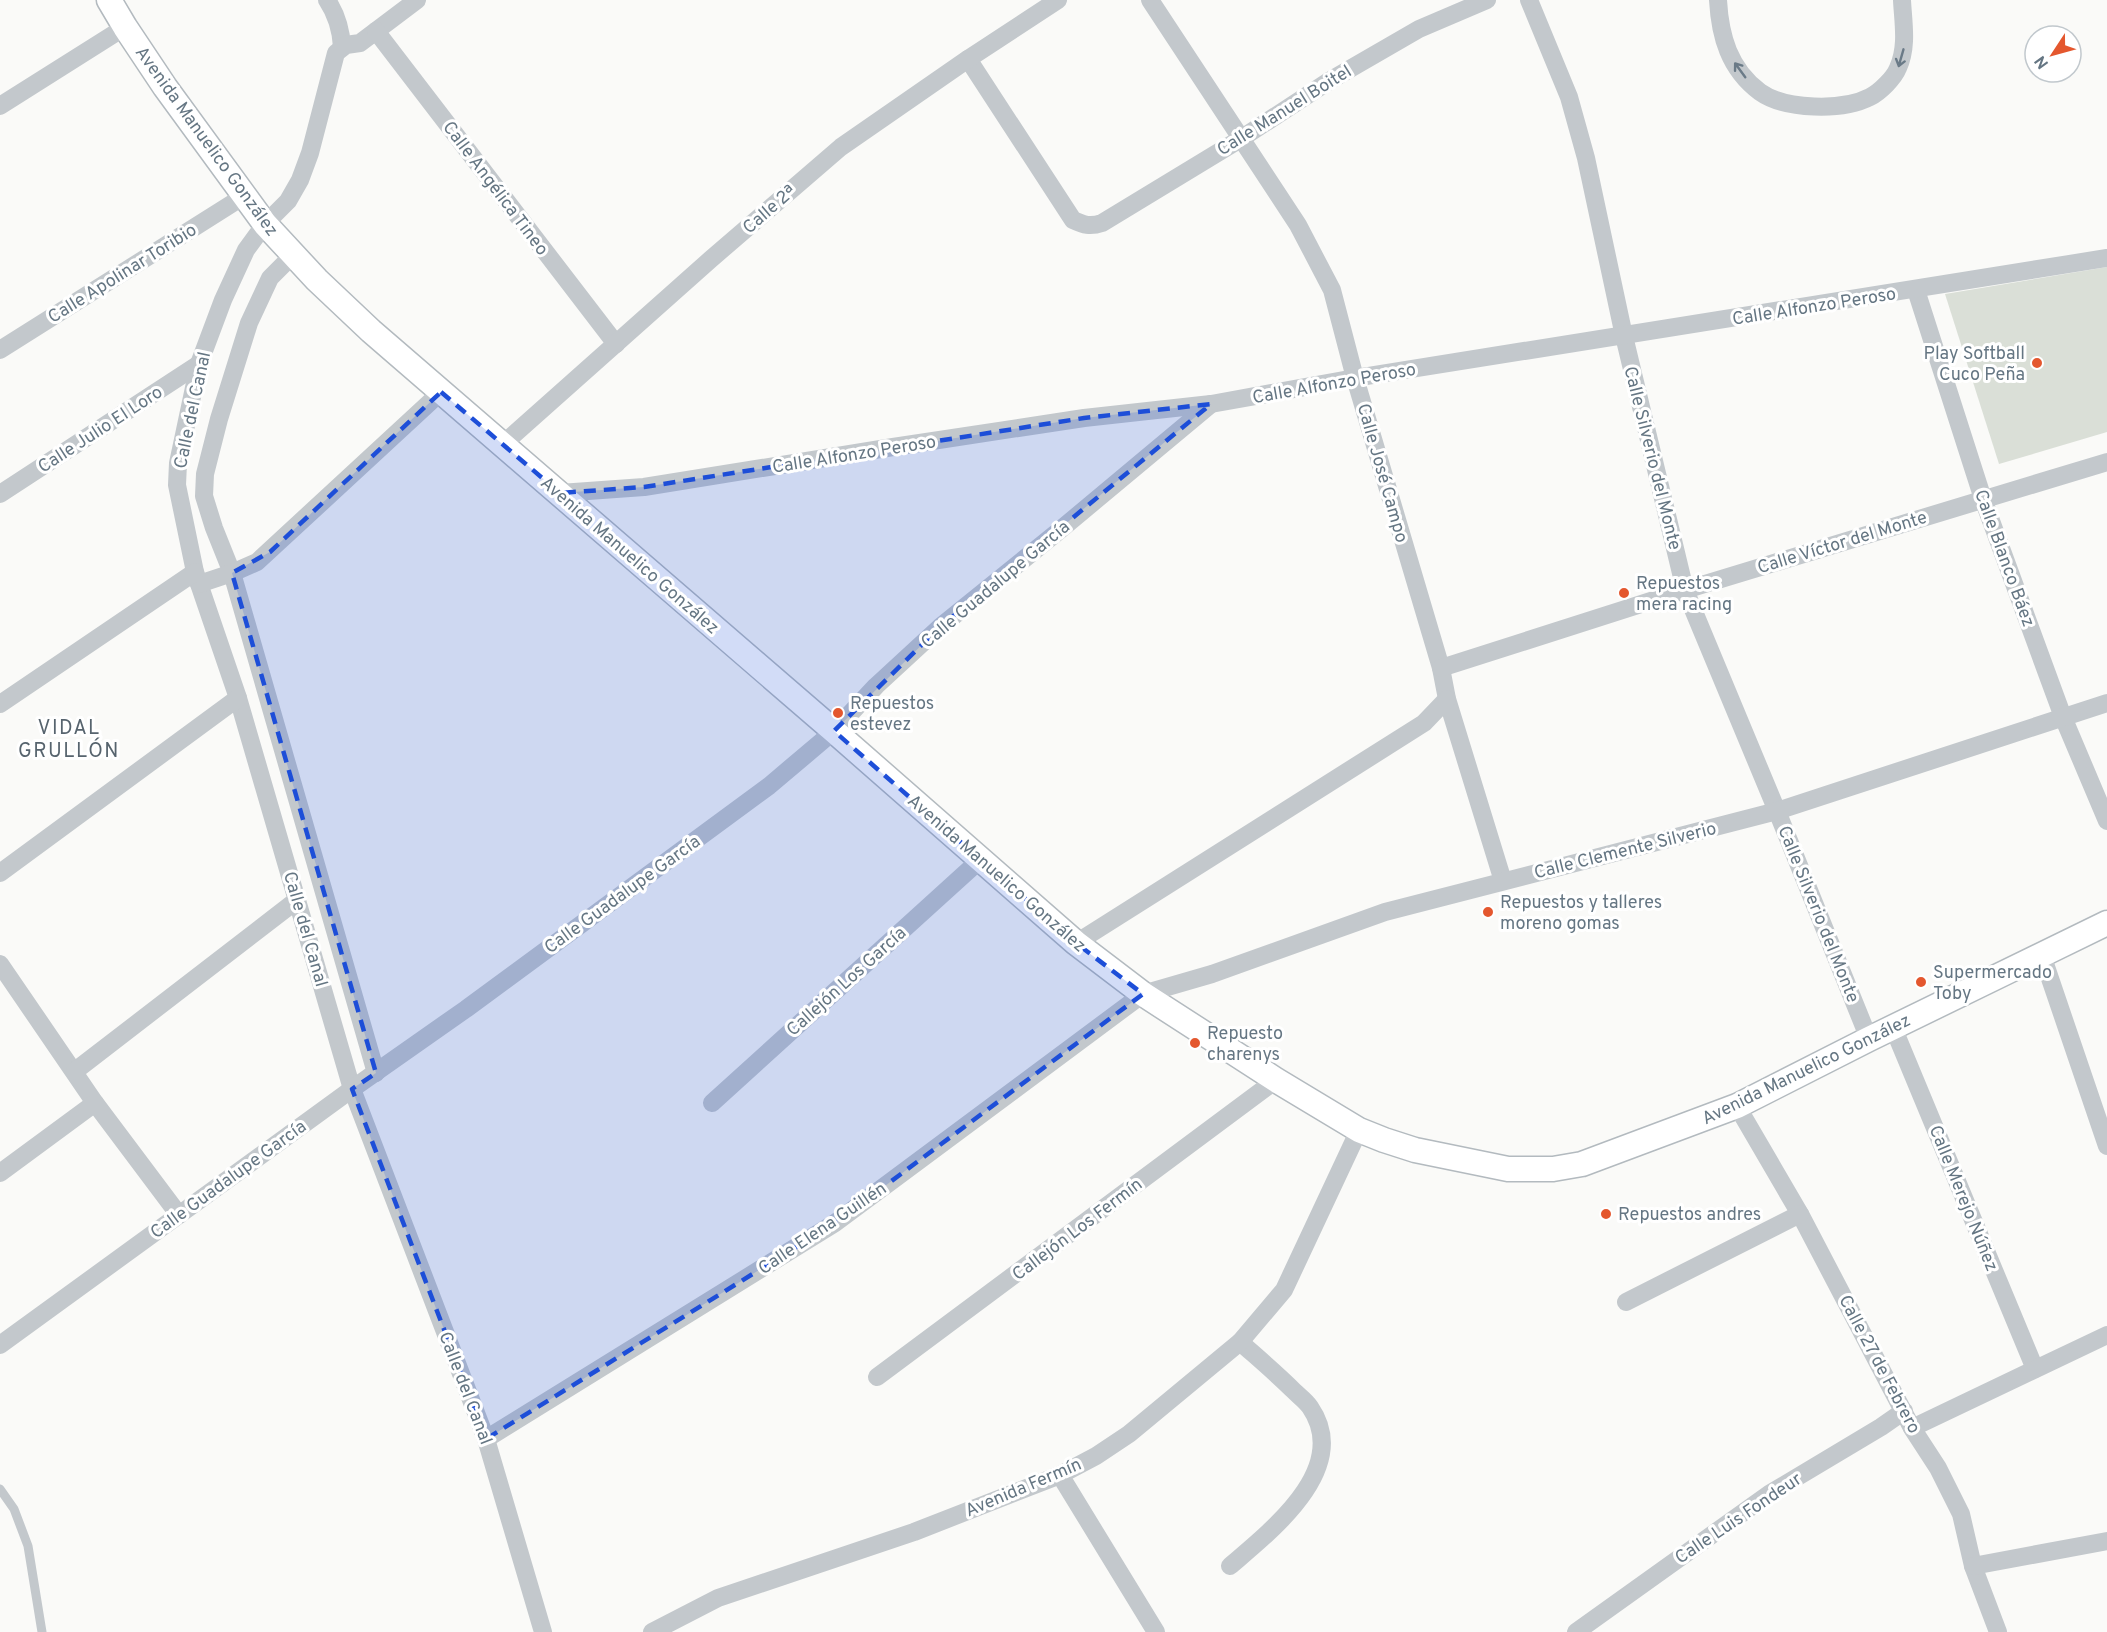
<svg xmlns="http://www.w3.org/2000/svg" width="2107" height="1632" font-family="Overpass,sans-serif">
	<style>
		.green { fill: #dadfd7 }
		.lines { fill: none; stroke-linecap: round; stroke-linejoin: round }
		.secondary-casing { stroke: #b3babf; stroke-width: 27 }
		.lane { stroke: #c3c8cc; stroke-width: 9 }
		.street { stroke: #c3c8cc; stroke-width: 18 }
		.secondary { stroke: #fff; stroke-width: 24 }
		.oneway { stroke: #6a7a87 }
		.marked { fill: #1d4ed8; fill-opacity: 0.2; stroke: #1d4ed8; stroke-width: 4.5; stroke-dasharray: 12 8; stroke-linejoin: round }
		.poi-dot { fill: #e4572e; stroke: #fff; stroke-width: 2 }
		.labels { text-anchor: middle; stroke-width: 6; stroke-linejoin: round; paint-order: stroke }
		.street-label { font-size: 18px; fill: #657683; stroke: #fff }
		.poi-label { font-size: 18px; fill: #657683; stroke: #fff; text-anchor: start }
		.neighbourhood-label { font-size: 20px; letter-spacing: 1.5px; fill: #57646e; stroke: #fff }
	</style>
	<rect width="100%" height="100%" fill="#fafaf8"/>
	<!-- green -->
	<polygon class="green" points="2107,267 2107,432 1999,464 1945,294"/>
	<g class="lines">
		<!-- secondary casing -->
		<g class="secondary-casing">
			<polyline id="secondary" points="109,0 125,27 165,87 265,224 317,280 371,331 834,731 1076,943 1143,994 1276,1080 1359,1130 1384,1140 1415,1150 1508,1169 1553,1169 1582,1164 1737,1106 1869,1039 2107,923"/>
		</g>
		<!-- lane -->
		<polyline class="lane" points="0,1489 14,1509 28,1546 42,1632"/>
		<!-- street -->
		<g class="street">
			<path d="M327,0c10,15 14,29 15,47"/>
			<polyline points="417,0 360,43 346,45 336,53 310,153 300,180 288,201 265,224 246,250 223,300 199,364 178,463 177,485 195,572 238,698 352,1089 486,1439 543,1632"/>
			<polyline points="1150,0 1298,225 1332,290 1355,378 1441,668 1447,699 1503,881"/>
			<polyline points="1529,0 1569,97 1586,158 1624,336 1685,590 1777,811 1869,1039"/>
			<path d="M1718,0c2,36 11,69 42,92 25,18 83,19 110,5 10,-5 24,-19 28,-29 10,-22 5,-46 4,-68"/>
			<polyline points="376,31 616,344"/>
			<path d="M968,59l105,161c11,5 17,7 29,3l140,-85 87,-57 90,-52 68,-29"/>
			<polyline points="0,106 125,27"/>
			<polyline points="294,254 270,278 249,323 219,419 205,474 204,496 214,528 232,573 376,1073"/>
			<polyline points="1916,290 1983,499 2063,717 2107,821"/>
			<polyline points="0,350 244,196"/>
			<polyline points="502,445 711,259 841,147 968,59 1058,0"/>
			<polyline points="560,493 644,487 893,447 1084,418 1211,404 1355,378 2107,258"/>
			<polyline points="0,494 199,364"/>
			<polyline points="199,584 232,573 257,562 441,392"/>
			<polyline points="1441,668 1685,590 2107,462"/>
			<polyline points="0,704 195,572"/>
			<polyline points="0,873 238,698"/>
			<polyline points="1076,943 1424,723 1447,699"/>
			<polyline points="2042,955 2107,1146"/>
			<polyline points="0,964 95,1103"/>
			<polyline points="1893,1027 2035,1369"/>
			<polyline points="75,1071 297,900"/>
			<polyline points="712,1103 981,859"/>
			<polyline points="1737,1106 1800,1214 1912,1428 1938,1468 1961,1514 1973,1566 1998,1632"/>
			<polyline points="0,1173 95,1103 179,1215"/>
			<polyline points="1626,1302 1800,1214"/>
			<polyline points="0,1345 352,1089 466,1009 769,786 834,731 876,686 940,627 1060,530 1211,404"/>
			<polyline points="877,1377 1276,1080"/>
			<polyline points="1912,1428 2107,1335"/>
			<polyline points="486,1439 835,1223 1143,994 1212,974 1385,912 1777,811 2107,703"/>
			<polyline points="1060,1475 1156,1632"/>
			<path d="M1230,1566c42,-36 122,-98 80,-159 -4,-6 -11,-11 -16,-16 -17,-17 -36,-33 -54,-49"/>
			<polyline points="1973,1566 2107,1541"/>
			<polyline points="652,1632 718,1598 914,1532 1060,1475 1096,1456 1129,1434 1240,1342 1284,1290 1359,1130"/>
			<polyline points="1576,1632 1769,1494 1881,1427 1904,1411"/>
		</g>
		<!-- secondary -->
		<use href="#secondary" class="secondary"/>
	</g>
	<!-- one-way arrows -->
	<defs><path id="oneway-shaft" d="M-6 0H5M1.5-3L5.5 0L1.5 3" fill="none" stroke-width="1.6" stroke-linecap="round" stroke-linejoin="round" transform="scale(1.5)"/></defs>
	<g class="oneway">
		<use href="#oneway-shaft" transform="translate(1901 58) rotate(106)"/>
		<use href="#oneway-shaft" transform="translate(1740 70) rotate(-126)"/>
	</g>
	<!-- marked area -->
	<path class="marked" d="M441,392l119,101 84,-6 440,-69 127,-14 -271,223 -106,104 242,212 67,51 -308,229 -349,216 -134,-350 24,-16 -144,-500 38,-21z"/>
	<!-- markers -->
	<g class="poi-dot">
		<circle cx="2037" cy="363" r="6"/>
		<circle cx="1624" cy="593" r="6"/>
		<circle cx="838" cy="713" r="6"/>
		<circle cx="1488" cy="912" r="6"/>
		<circle cx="1921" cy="982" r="6"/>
		<circle cx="1195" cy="1043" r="6"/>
		<circle cx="1606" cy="1214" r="6"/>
	</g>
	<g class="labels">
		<!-- street labels -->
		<g class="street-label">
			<text transform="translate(1284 110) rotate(-32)" y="6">Calle Manuel Boitel</text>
			<text transform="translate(207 141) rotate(54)" y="6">Avenida Manuelico González</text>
			<text transform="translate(496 188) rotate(53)" y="6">Calle Angélica Tineo</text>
			<text transform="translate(769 209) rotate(-41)" y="6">Calle 2ª</text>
			<text transform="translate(122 273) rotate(-32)" y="6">Calle Apolinar Toribio</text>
			<text transform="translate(1814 306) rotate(-9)" y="6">Calle Alfonzo Peroso</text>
			<text transform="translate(1334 383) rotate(-10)" y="6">Calle Alfonzo Peroso</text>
			<text transform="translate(192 410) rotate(-78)" y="6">Calle del Canal</text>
			<text transform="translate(100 429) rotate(-33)" y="6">Calle Julio El Loro</text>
			<text transform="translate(854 454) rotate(-9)" y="6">Calle Alfonzo Peroso</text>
			<text transform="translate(1653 458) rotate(76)" y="6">Calle Silverio del Monte</text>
			<text transform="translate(1383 473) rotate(74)" y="6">Calle José Campo</text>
			<text transform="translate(1842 542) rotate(-17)" y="6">Calle Víctor del Monte</text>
			<text transform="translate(630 555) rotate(41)" y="6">Avenida Manuelico González</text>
			<text transform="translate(2005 558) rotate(70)" y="6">Calle Blanco Báez</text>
			<text transform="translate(995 584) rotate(-40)" y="6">Calle Guadalupe García</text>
			<text transform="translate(1625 850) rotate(-14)" y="6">Calle Clemente Silverio</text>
			<text transform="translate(997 873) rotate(41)" y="6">Avenida Manuelico González</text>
			<text transform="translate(622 894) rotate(-36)" y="6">Calle Guadalupe García</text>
			<text transform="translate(1819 914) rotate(68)" y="6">Calle Silverio del Monte</text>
			<text transform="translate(306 929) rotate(74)" y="6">Calle del Canal</text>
			<text transform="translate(846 981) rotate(-42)" y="6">Callejón Los García</text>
			<text transform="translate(1806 1069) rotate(-26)" y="6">Avenida Manuelico González</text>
			<text transform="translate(228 1179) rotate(-36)" y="6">Calle Guadalupe García</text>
			<text transform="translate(1964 1198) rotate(68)" y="6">Calle Merejo Núñez</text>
			<text transform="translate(822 1228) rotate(-34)" y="6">Calle Elena Guillén</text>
			<text transform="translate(1077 1229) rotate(-37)" y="6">Callejón Los Fermín</text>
			<text transform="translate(1880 1364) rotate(62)" y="6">Calle 27 de Febrero</text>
			<text transform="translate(466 1388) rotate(69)" y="6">Calle del Canal</text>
			<text transform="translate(1023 1487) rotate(-23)" y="6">Avenida Fermín</text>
			<text transform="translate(1738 1518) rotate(-34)" y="6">Calle Luis Fondeur</text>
		</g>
		<!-- poi labels -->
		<g class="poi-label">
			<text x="2025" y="359" text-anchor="end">Play Softball<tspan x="2025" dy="21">Cuco Peña</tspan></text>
			<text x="1636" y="589">Repuestos<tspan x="1636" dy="21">mera racing</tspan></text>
			<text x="850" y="709">Repuestos<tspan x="850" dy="21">estevez</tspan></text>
			<text x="1500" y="908">Repuestos y talleres<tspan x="1500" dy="21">moreno gomas</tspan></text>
			<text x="1933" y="978">Supermercado<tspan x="1933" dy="21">Toby</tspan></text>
			<text x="1207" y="1039">Repuesto<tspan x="1207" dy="21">charenys</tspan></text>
			<text x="1618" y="1220">Repuestos andres</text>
		</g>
		<!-- neighbourhood labels -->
		<g class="neighbourhood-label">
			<text x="69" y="734">VIDAL<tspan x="69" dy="23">GRULLÓN</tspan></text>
		</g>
	</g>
	<!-- north arrow -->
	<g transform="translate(2053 54) rotate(234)"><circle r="28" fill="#ffffff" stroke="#c1c8cd" stroke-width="1.5"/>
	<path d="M0-4.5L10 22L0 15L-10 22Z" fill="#e4572e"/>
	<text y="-9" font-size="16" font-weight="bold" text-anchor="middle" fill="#657683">N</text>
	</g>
</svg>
